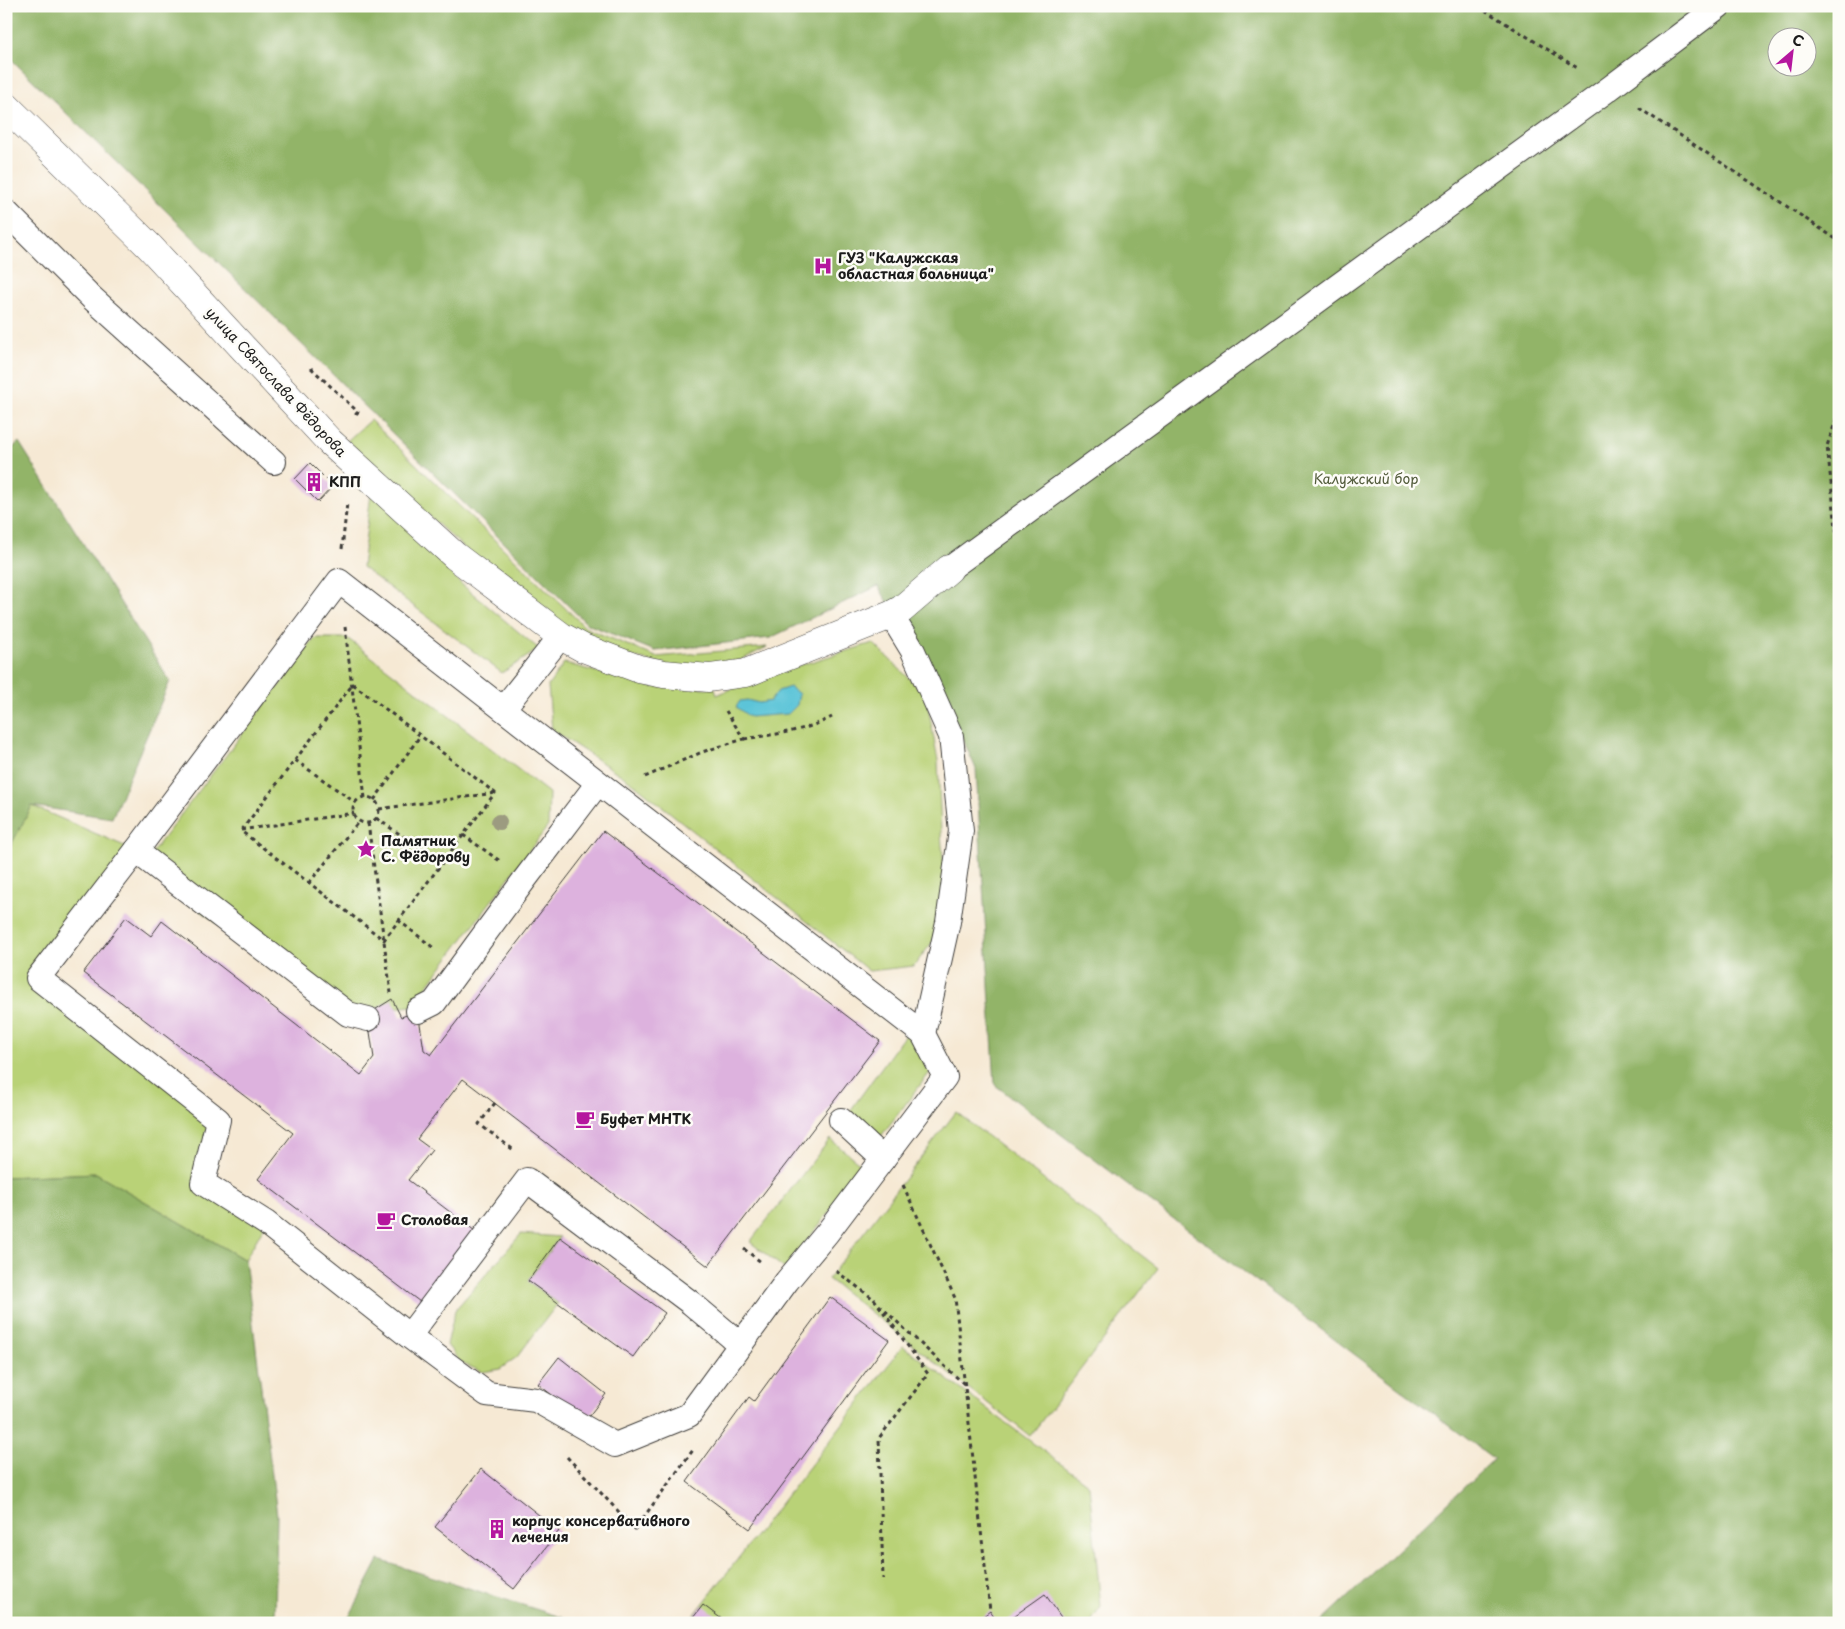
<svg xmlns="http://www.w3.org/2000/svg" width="1845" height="1629" font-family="'Playpen Sans',sans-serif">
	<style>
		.green { fill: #b9d277; stroke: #6a774a }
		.forest { fill: #92b468; stroke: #576842; fill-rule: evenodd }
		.water { fill: #5cc4d8; stroke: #3c707a }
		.building { fill: #ddb2de }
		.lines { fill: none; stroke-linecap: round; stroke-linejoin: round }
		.service-casing { stroke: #3d3b38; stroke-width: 26 }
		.minor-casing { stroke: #3d3b38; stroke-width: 29 }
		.path { stroke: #3d3b38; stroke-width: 3; stroke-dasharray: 4 4; stroke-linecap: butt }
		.service { stroke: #fff; stroke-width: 24 }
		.minor { stroke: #fff; stroke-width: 28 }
		.tree { fill: #9c9b80 }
		.labels { text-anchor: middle; stroke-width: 5; stroke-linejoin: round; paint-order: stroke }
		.poi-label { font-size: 14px; font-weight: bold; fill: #1c1c1c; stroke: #fdfcf7; text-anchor: start }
		.street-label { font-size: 14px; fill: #1c1c1c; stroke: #fdfcf7 }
		.park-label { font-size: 14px; fill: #535c3c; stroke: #fdfcf7 }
	</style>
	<rect width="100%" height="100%" fill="#fdfcf7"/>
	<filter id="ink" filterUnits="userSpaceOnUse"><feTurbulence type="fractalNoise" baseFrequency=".02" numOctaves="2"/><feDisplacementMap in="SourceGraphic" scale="10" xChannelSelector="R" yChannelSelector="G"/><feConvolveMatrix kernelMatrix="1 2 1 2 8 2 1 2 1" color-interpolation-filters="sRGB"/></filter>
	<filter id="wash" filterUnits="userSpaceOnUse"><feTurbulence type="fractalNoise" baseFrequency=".0096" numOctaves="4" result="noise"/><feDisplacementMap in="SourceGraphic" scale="20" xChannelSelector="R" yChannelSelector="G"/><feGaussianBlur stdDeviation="1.12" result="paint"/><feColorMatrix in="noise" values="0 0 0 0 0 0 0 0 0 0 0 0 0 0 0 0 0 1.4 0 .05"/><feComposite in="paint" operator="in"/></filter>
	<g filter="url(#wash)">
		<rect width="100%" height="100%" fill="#f6e9d4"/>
		<!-- green -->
		<g class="green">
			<polygon points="370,420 586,628 656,657 767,647 709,676 565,640 347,441"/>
			<polygon points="372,485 460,583 539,649 502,673 362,567"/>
			<polygon points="315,638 347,638 549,793 548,826 412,1006 335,1014 142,866"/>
			<polygon points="873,643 926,695 938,761 941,833 948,922 914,966 869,971 633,783 552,730 548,686 564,663 652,687 715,688 717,695 751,680"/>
			<polygon points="32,806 136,851 39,978 218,1120 203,1183 266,1223 245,1260 96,1173 6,1177 6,854"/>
			<polygon points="912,1025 938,1062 881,1136 850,1111"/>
			<polygon points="956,1112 1158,1268 1030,1436 828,1279"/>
			<polygon points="830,1139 864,1167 785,1269 750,1242"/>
			<polygon points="521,1234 560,1237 528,1281 558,1303 517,1357 500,1369 483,1372 461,1363 447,1345 455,1310"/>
			<polygon points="903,1346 1089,1485 1101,1607 1090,1623 688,1623"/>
		</g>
		<!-- forest -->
		<g class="forest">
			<path d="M6,6h1833v1617h-519l174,-164 -499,-374 -19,-316 -33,-76 -65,-107 -108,52 -115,13 -68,-27 -581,-570zM1778,38h30v30h-30z"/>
			<polygon points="19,442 170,681 112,818 32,806 6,854 6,454"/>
			<polygon points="96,1173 245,1260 277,1515 275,1623 6,1623 6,1177"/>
			<polygon points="379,1560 580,1623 346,1623"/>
		</g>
		<!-- water -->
		<polygon class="water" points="790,687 799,694 797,705 788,714 750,717 736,707 740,701 747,700 759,703 770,701 778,691"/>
		<g id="blocks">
			<!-- building -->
			<g class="building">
				<polygon points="310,463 333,486 318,502 295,479"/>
				<polygon points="603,831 880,1041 708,1266 463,1079 417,1139 432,1150 408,1180 479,1234 424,1305 258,1179 293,1133 83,973 126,917 151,936 162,921 361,1075 374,1058 368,1019 354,1023 392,999 401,1017 418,1011 424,1050 431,1055"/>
				<polygon points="560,1237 665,1313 633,1357 528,1281"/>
				<polygon points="830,1297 889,1340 750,1529 687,1482 749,1397 754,1401"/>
				<polygon points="559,1357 606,1394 585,1421 538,1384"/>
				<polygon points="481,1469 559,1531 514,1589 435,1527"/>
				<polygon points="1045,1594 1065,1623 1004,1623"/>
				<polygon points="703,1605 727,1623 689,1623"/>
				<polygon points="990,1611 998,1623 974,1623"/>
			</g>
		</g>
	</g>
	<g filter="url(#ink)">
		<use href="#blocks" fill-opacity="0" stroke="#3d3b38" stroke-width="1"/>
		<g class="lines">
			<!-- service casing -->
			<g class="service-casing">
				<g id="service">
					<polyline points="6,212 92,298 274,462"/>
					<polyline points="949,569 1610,88 1719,6"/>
					<polyline points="891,615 913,651 951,736 961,831 948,922 923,1034"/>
					<polyline points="503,709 339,581 136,851 38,978 218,1120 203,1183 266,1223 409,1336 487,1394 536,1400 615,1445 689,1415 787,1281 827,1233 945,1077 923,1034 503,709 561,636"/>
					<polyline points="136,851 348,1014 368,1019"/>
					<polyline points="418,1011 434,1003 525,879 598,783"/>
					<polyline points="841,1120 883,1159"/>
					<polyline points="409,1336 527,1180 691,1303 741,1345"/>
				</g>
			</g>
			<!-- minor casing -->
			<g class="minor-casing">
				<polyline id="minor" points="6,106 150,247 330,442 455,556 561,636 583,648 639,669 664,674 709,678 746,673 891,615 902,609 949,569"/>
			</g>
			<!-- path -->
			<g class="path">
				<polyline points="1478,6 1579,69"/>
				<polyline points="1639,108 1839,241"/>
				<polyline points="311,368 358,412 353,417"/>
				<polyline points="1839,411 1827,446 1839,555"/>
				<polyline points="342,549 347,503"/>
				<polyline points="345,627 365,798"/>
				<polygon points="353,684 495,793 384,940 241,831"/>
				<path d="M744,739c31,-5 59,-7 88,-22"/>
				<polyline points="295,760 356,803"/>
				<polyline points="645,777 702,752 744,739 726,711"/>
				<circle cx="366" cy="810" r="13"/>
				<polyline points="374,800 420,736"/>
				<polyline points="379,809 495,793"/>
				<polyline points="376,818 442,863"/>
				<polyline points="368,823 391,993"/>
				<polyline points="241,830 354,813"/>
				<polyline points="463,835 500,861"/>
				<polyline points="309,883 359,821"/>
				<polyline points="398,920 435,949"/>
				<polyline points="495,1103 479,1124 515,1151"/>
				<polyline points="903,1185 955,1298 990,1611"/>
				<polyline points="744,1249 761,1262"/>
				<polyline points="836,1271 875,1300"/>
				<polyline points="874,1299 928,1374 879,1438 883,1579"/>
				<polyline points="879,1305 964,1384"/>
				<polyline points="567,1457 635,1529 693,1450"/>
			</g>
			<!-- service -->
			<use href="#service" class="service"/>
			<!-- minor -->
			<use href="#minor" class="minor"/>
		</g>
		<!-- trees -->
		<circle class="tree" cx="499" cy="822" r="8"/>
	</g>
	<!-- icons -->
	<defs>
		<g id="hospital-bare" transform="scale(1.5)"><path d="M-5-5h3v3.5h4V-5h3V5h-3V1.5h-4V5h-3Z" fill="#b5179e" stroke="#fdfcf7" stroke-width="2.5" paint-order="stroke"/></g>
		<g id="building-bare" transform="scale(1.5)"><path d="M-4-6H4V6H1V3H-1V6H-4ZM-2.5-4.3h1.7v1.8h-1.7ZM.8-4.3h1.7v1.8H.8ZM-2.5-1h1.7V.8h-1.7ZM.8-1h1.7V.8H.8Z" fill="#b5179e" stroke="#fdfcf7" stroke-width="2.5" paint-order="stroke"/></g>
		<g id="sight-bare" transform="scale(1.5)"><path d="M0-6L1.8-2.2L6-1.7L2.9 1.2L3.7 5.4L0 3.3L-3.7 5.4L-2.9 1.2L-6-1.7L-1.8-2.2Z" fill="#b5179e" stroke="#fdfcf7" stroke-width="2.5" paint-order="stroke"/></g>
		<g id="cafe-bare" transform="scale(1.5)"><path d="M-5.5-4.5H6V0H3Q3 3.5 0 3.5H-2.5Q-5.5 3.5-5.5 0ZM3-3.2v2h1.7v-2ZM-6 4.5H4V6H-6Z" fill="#b5179e" stroke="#fdfcf7" stroke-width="2.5" paint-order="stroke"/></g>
	</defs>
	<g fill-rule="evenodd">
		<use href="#hospital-bare" x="823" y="266"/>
		<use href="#building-bare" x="314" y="482"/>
		<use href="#sight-bare" x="366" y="849"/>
		<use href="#cafe-bare" x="585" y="1119"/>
		<use href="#cafe-bare" x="386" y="1220"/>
		<use href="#building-bare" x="497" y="1529"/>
	</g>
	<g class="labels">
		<!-- poi labels -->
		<g class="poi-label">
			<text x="838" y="263">ГУЗ "Калужская<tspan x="838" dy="16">областная больница"</tspan></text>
			<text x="329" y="487">КПП</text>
			<text x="381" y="846">Памятник<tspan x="381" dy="16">С. Фёдорову</tspan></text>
			<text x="600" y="1124">Буфет МНТК</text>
			<text x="401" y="1225">Столовая</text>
			<text x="512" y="1526">корпус консервативного<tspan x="512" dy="16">лечения</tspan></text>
		</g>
		<!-- street labels -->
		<g class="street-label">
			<text transform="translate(276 382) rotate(47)" y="5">улица Святослава Фёдорова</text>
		</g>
		<!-- park labels -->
		<g class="park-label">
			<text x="1366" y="484">Калужский бор</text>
		</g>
	</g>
	<!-- margin -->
	<rect width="1845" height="1629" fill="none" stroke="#fdfcf7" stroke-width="25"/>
	<!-- north arrow -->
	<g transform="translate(1792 52) rotate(28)"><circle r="24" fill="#fdfcf7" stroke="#a3a29f"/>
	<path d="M0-4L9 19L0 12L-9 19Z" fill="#b5179e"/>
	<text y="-8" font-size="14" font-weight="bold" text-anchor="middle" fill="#1c1c1c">С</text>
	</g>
</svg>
